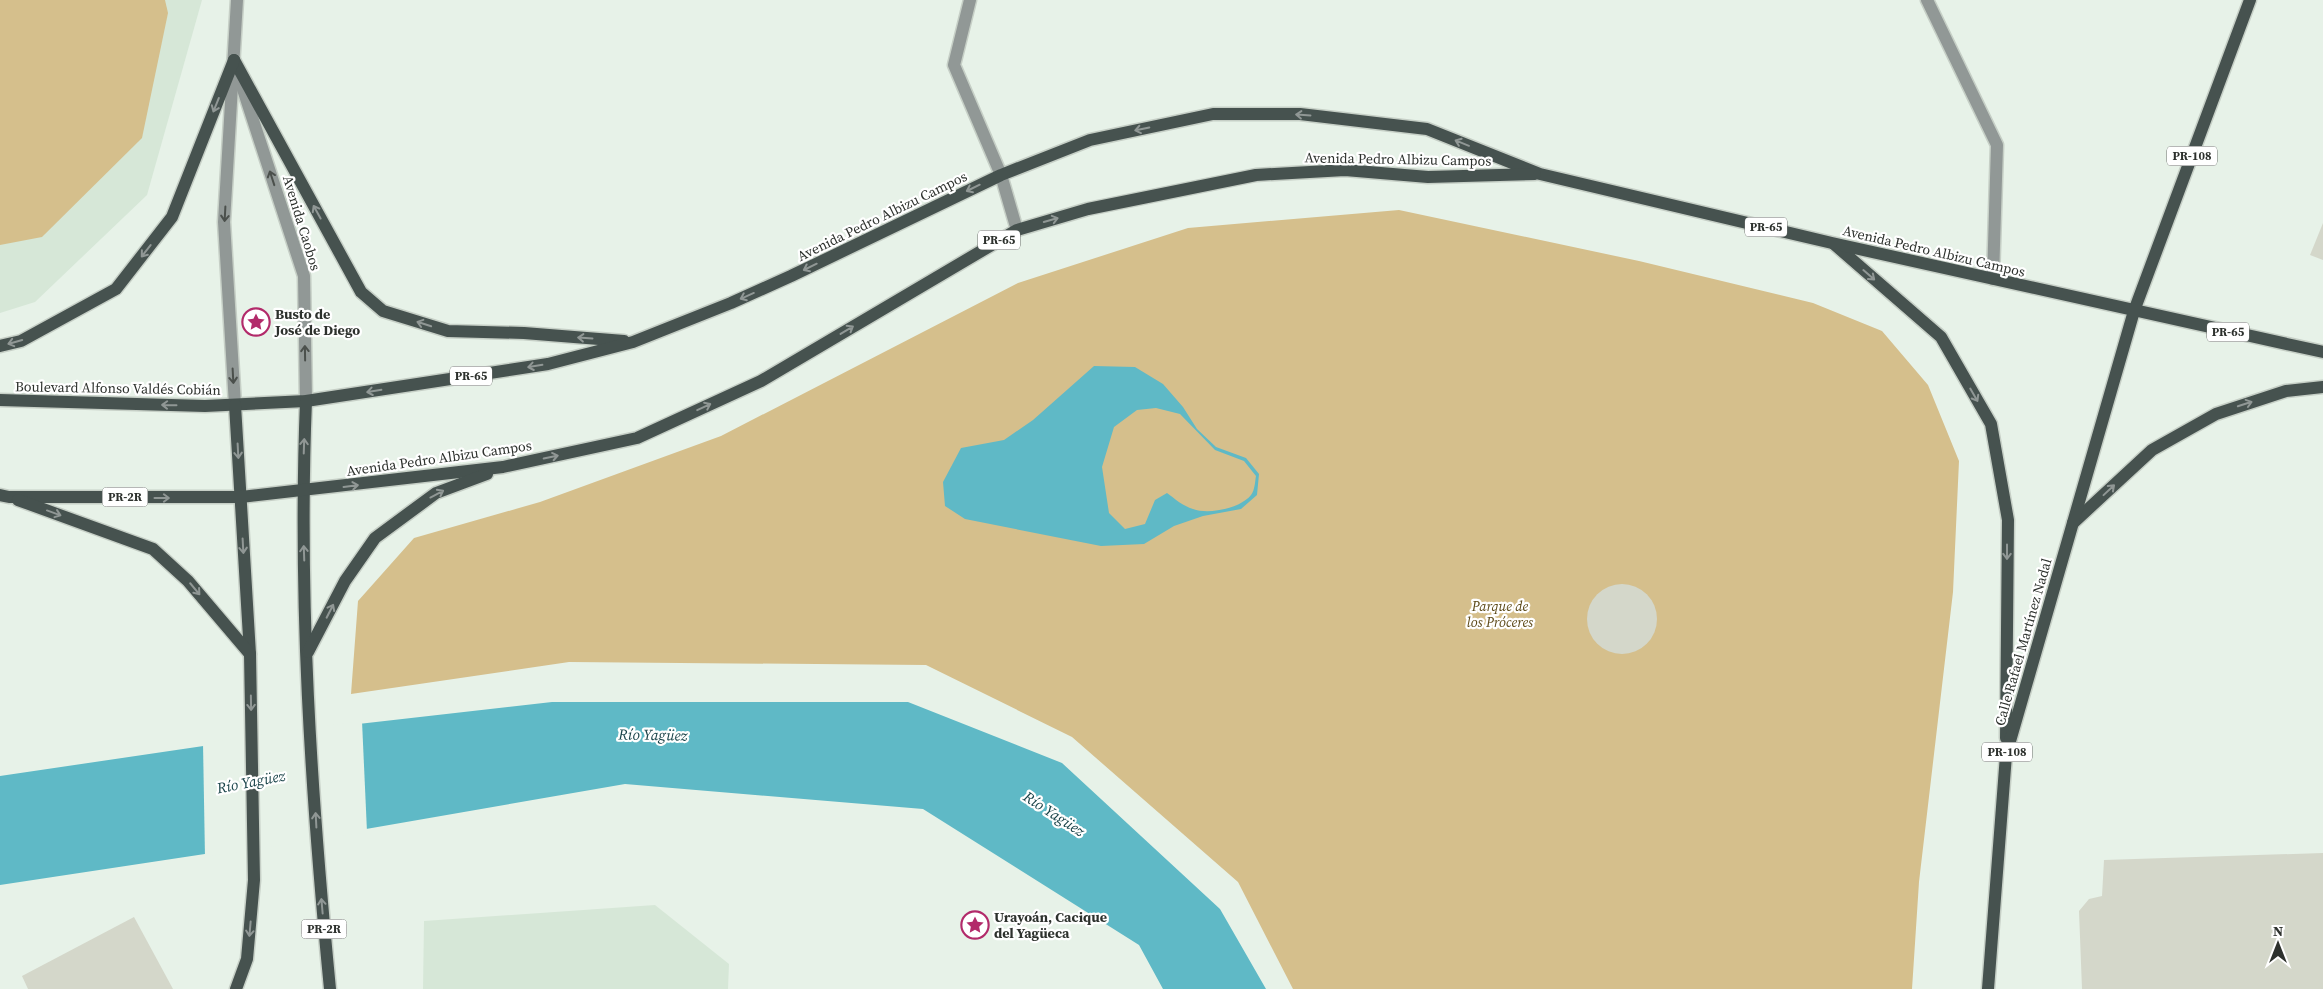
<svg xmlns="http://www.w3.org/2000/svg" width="2323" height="989" font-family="'Source Serif 4',serif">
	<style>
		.built { fill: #d6e7d7 }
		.green { fill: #d5bf8c }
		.water { fill: #5fb9c6; fill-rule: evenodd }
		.pier { fill: #e7f2e8 }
		.building { fill: #d4d7ca }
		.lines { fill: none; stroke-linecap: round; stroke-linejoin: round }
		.street-casing { stroke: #c6cfc6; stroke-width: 15 }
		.primary-casing { stroke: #c6cfc6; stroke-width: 15 }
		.street { stroke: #919896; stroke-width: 12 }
		.primary { stroke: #46524f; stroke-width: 12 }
		.oneway { stroke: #909795 }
		.oneway2 { stroke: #4b504c }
		.labels { text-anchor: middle; stroke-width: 4.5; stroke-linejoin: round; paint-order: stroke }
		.shield { fill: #fff; stroke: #6c6f6c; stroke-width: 1 }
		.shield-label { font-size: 12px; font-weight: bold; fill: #2d312d }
		.street-label { font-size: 14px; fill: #2d312d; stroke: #fff }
		.poi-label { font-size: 14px; font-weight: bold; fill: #2d312d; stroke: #fff; text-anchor: start }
		.park-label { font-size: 14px; font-style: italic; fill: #5d4a19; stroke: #fff }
		.water-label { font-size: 15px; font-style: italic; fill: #194349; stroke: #fff }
	</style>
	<rect width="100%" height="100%" fill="#e7f2e8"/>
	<!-- built -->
	<g class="built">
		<polygon points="0,0 202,0 147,195 35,302 0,313"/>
		<polygon points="655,905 729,964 728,989 423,989 424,921"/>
	</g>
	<!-- green -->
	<g class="green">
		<polygon points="0,0 165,0 168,13 142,138 42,237 0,245"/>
		<polygon points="1399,210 1639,261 1813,303 1882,331 1928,385 1959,461 1953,592 1919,882 1912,989 1293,989 1238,882 1072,737 926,665 569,662 351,694 358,601 414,538 540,502 721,436 1018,283 1188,228"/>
	</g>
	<!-- water -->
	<g class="water">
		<path d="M1094,366l41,1 28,17 20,23 14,22 19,18 30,11 13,16 -2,21 -16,14 -38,7 -29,10 -30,18 -43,2 -136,-27 -20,-13 -2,-24 18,-34 43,-8 29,-20zM1156,408l24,6 35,36 29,11 12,15c-1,5 -1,14 -5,19 -10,13 -42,20 -58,14 -10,-3 -18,-10 -26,-16l-12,7 -10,24 -20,5 -16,-16 -7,-46 12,-40 23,-17z"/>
		<polygon points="552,702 908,702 1062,763 1220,909 1266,989 1163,989 1139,945 923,809 625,784 343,833 0,885 0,776 332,727"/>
	</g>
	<!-- pier -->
	<polygon class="pier" points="362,721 367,832 205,857 203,743"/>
	<!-- building -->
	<g class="building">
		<polygon points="2323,223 2323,260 2310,255"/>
		<circle cx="1622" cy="619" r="35"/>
		<polygon points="2323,853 2323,989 2082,989 2079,911 2089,899 2102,896 2104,860"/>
		<polygon points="134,917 173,989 28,989 22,976"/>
	</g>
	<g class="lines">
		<!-- street casing -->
		<g class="street-casing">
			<g id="street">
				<polyline points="970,0 954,65 1001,175 1017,230"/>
				<polyline points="1927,0 1997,145 1993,279"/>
				<polyline points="238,74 304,276 306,401"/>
				<polyline points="235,405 224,222 237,0"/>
			</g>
		</g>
		<!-- primary casing -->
		<g class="primary-casing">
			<g id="primary">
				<polyline points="234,60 361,292 383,311 448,331 524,333 624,341"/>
				<polyline points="1834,244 1941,337 1991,424 2008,520 2006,738"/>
				<polyline points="0,346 21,341 116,289 172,217 234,60"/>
				<polyline points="0,400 205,406 306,401 548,364 633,342 731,303 791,276 1001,175 1090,140 1213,114 1300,114 1427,129 1540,174 1832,243 2323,352"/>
				<path d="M306,401c-8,196 5,393 24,588"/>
				<polyline points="235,405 250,654 254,880 247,959 236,989"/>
				<polyline points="0,495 9,497 241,497 503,467 637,438 761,381 1017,230 1088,209 1256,175 1345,170 1428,177 1535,174"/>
				<polyline points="18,500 153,549 188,581 250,654"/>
				<polyline points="2073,523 2152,450 2216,414 2286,391 2323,387"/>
				<polyline points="308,652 345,581 375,538 436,493 487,474"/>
				<polyline points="1988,989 2006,755 2134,311 2250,0"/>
			</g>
		</g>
		<!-- street -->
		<use href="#street" class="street"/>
		<!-- primary -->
		<use href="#primary" class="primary"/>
	</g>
	<!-- one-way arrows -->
	<defs><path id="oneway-shaft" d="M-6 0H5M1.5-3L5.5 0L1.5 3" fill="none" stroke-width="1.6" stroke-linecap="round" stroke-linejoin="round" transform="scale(1.25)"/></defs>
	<g class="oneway">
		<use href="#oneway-shaft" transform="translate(216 105) rotate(112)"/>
		<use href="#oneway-shaft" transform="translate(1303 115) rotate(-176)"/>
		<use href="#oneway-shaft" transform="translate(1142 129) rotate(168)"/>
		<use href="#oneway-shaft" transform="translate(1462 143) rotate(-158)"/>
		<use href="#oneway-shaft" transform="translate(973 188) rotate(154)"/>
		<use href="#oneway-shaft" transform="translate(317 212) rotate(-119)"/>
		<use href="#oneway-shaft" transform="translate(1051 220) rotate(-16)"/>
		<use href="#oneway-shaft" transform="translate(146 251) rotate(128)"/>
		<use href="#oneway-shaft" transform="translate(810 267) rotate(154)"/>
		<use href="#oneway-shaft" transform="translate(1869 275) rotate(41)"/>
		<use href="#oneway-shaft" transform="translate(747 296) rotate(156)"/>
		<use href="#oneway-shaft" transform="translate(424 324) rotate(-162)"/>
		<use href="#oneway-shaft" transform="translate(847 330) rotate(-31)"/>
		<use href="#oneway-shaft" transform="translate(585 338) rotate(-176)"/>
		<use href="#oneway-shaft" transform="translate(15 342) rotate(164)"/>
		<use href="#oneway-shaft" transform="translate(535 366) rotate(171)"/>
		<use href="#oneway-shaft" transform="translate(374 391) rotate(171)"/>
		<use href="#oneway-shaft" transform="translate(1974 395) rotate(60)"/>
		<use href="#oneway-shaft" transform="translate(2245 404) rotate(-18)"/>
		<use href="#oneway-shaft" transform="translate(169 405) rotate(-179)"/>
		<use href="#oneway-shaft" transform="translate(704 407) rotate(-25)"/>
		<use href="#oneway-shaft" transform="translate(304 446) rotate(-88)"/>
		<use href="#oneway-shaft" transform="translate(238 451) rotate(87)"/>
		<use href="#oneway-shaft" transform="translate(551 457) rotate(-12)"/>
		<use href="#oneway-shaft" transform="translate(351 486) rotate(-7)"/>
		<use href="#oneway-shaft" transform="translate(2109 490) rotate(-43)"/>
		<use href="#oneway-shaft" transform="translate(437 494) rotate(-28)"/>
		<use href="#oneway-shaft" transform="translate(162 498)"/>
		<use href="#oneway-shaft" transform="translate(54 513) rotate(20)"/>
		<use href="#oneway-shaft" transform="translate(243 546) rotate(87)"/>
		<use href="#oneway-shaft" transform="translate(2007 552) rotate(90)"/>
		<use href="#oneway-shaft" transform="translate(304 553) rotate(-92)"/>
		<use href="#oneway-shaft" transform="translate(195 589) rotate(50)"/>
		<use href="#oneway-shaft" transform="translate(330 611) rotate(-63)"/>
		<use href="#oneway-shaft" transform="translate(251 703) rotate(89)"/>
		<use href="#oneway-shaft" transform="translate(316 820) rotate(-93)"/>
		<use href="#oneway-shaft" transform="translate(322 906) rotate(-95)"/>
		<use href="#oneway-shaft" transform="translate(250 929) rotate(95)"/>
	</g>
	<g class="oneway2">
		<use href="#oneway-shaft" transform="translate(272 178) rotate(-108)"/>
		<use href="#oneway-shaft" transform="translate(225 214) rotate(93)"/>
		<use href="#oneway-shaft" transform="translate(305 353) rotate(-91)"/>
		<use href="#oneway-shaft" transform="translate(233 376) rotate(87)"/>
	</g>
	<!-- icons -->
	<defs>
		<g id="sight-ring" transform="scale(1.4375)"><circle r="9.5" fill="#fff" stroke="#b22a6a" stroke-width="1.5"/><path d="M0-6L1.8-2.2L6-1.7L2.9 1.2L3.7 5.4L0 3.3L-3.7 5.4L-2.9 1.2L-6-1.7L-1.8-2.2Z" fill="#b22a6a"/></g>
	</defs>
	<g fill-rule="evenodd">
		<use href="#sight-ring" x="256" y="322"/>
		<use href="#sight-ring" x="975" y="925"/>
	</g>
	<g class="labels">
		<!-- shield labels -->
		<g class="shield">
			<rect x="2167" y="146.5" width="50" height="19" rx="4"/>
			<rect x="1745" y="217.5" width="42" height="19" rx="4"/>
			<rect x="978" y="230.5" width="42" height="19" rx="4"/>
			<rect x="2207" y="322.5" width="42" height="19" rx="4"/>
			<rect x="450" y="366.5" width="42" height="19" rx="4"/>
			<rect x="102.5" y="487.5" width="45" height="19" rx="4"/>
			<rect x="1982" y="742.5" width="50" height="19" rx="4"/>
			<rect x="301.5" y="919.5" width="45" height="19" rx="4"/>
		</g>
		<g class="shield-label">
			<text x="2192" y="160">PR-108</text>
			<text x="1766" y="231">PR-65</text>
			<text x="999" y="244">PR-65</text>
			<text x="2228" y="336">PR-65</text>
			<text x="471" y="380">PR-65</text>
			<text x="125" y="501">PR-2R</text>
			<text x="2007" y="756">PR-108</text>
			<text x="324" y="933">PR-2R</text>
		</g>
		<!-- street labels -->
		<g class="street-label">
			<text transform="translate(1398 159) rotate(1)" y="5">Avenida Pedro Albizu Campos</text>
			<text transform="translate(882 216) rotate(-26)" y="5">Avenida Pedro Albizu Campos</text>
			<text transform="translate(302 223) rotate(73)" y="5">Avenida Caobos</text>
			<text transform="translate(1934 251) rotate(13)" y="5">Avenida Pedro Albizu Campos</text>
			<text transform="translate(118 388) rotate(1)" y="5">Boulevard Alfonso Valdés Cobián</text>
			<text transform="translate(439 458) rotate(-8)" y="5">Avenida Pedro Albizu Campos</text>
			<text transform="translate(2023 642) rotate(-74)" y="5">Calle Rafael Martínez Nadal</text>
		</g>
		<!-- poi labels -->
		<g class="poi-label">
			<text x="275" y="319">Busto de<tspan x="275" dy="16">José de Diego</tspan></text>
			<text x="994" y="922">Urayoán, Cacique<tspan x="994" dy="16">del Yagüeca</tspan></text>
		</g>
		<!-- park labels -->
		<g class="park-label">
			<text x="1500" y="611">Parque de<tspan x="1500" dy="16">los Próceres</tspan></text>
		</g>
		<!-- water labels -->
		<g class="water-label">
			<text transform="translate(653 735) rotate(1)" y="5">Río Yagüez</text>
			<text transform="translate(251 782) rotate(-11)" y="5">Río Yagüez</text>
			<text transform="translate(1054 814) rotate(33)" y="5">Río Yagüez</text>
		</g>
	</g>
	<!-- north arrow -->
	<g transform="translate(2278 944)" stroke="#ffffff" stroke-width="4" paint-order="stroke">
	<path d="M0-4L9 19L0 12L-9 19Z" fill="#2d312d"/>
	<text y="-8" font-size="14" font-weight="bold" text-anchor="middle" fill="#2d312d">N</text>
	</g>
</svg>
